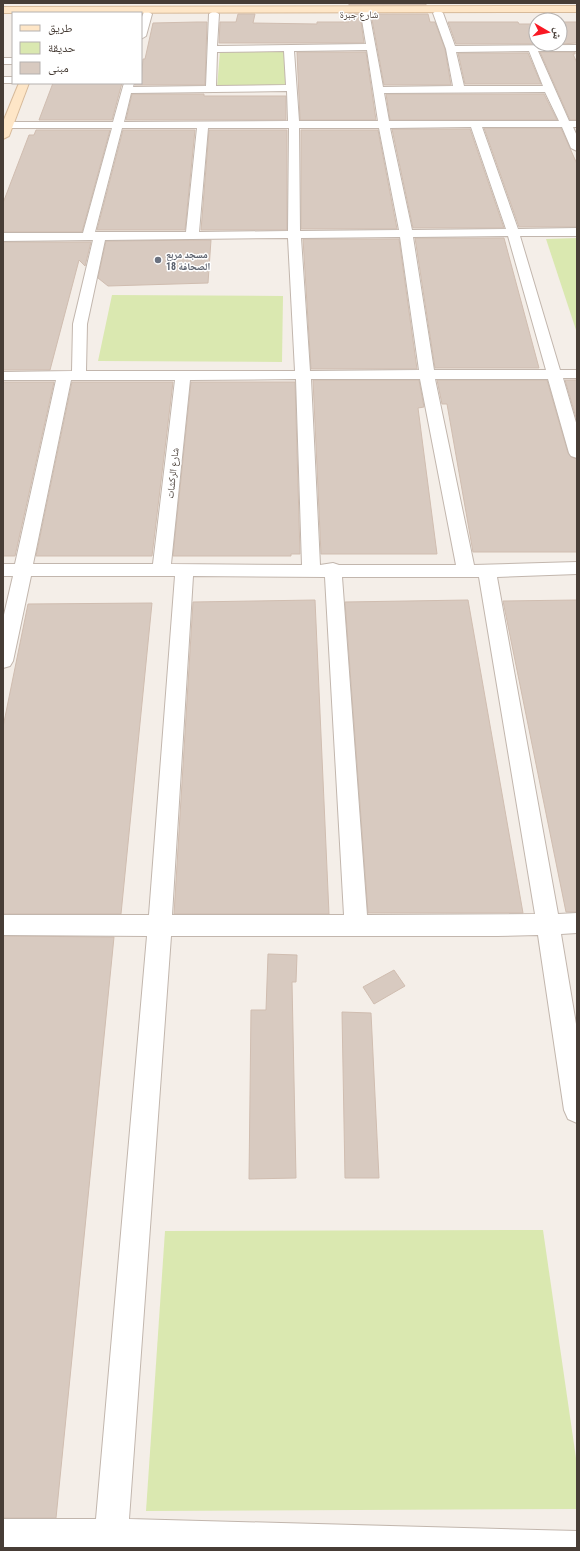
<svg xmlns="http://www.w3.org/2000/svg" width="580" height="1551" font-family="'Roboto Condensed','Noto Naskh Arabic',sans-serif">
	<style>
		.green { fill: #dae8b0 }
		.building { fill: #d8cac0; stroke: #d0bdb0 }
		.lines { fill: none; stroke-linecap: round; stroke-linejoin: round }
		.street-casing { stroke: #c2b6ad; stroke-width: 2 }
		.secondary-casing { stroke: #d7ba9a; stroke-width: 2 }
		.street { fill: #fff; fill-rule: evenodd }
		.secondary { fill: #fee6c7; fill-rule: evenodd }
		.worship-dot { fill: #6b7280; stroke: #fff; stroke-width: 1.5 }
		.labels { text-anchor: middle; stroke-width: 3; stroke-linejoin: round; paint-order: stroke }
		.far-street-label { font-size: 10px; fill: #473d36; stroke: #fff }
		.far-worship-label { font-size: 10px; font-weight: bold; fill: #5b616d; stroke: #fff; text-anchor: start }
	</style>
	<rect width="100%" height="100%" fill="#f4eee8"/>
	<!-- green -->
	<g class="green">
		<polygon points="220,51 286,51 287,87 217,88"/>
		<polygon points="577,238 577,333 546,239"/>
		<polygon points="112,295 283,296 282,362 98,361"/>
		<polygon points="543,1230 577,1465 577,1509 146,1511 165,1231"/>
	</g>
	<!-- building -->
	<g class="building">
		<rect x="349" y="3" width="77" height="2"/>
		<polygon points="238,14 255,14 253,23 317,24 317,22 349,22 349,14 360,14 364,43 219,43 220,22 236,22"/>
		<polygon points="371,14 428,14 430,22 435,22 445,49 451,85 384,85"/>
		<polygon points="197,22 207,22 205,85 135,85 135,83 141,83 143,59 145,59 153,23"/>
		<polygon points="448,22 518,22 519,24 536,24 536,44 456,44"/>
		<polygon points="560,22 577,22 577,43 560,44"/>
		<polygon points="297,52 366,52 376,120 300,120"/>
		<polygon points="540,52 575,52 575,54 573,54 577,63 577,120 570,120"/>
		<polygon points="458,53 528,53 541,84 465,84"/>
		<polygon points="53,83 122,83 112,120 39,120"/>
		<polygon points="132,94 204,94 204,96 286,96 286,120 126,120"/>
		<polygon points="386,94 544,94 557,120 390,120"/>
		<polygon points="484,128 561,128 577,164 577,227 519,227"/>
		<polygon points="392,129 470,129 504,228 413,228"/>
		<polygon points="36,130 110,130 82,232 3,232 3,203 29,135 34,135"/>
		<polygon points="123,130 195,130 185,230 97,230"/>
		<polygon points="209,130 287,130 287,230 201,230"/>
		<polygon points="301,130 378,130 397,229 301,229"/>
		<polygon points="415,238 504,238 539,368 435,368"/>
		<polygon points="303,239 399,239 417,369 311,369"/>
		<polygon points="211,240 208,283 108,286 98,278 106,241"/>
		<polygon points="3,242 91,242 85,266 79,260 50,370 3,370"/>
		<polygon points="313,380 419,380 424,407 418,408 437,554 321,554"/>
		<polygon points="437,380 547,380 568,453 571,457 577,459 577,552 473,552 447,404 442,404"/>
		<polygon points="565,380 577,380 577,421"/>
		<polygon points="3,382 54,382 15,556 3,556"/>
		<polygon points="72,382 173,382 152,556 36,556"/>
		<polygon points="191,382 295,382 300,554 291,554 291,556 173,556"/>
		<polygon points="315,600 329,914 174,914 193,602"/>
		<polygon points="468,600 523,913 368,913 345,602"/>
		<polygon points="577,600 577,912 566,912 503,601"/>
		<polygon points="152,603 121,914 3,914 3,727 28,604"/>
		<polygon points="3,936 114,937 56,1518 3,1518"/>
		<polygon points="268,954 297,955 296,982 292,982 296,1178 249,1179 251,1010 266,1010"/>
		<polygon points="394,970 405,986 374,1004 363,987"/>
		<polygon points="342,1012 371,1013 379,1178 345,1178"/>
	</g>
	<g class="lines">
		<!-- street casing -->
		<g class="street-casing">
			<g id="street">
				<path d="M438,10l5,3 12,33 122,-1v6h-39l31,70h8v6h-4l4,9v15l-6,-3 -9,-21h-80l36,102 59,-1v8h-57l40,134h17v8h-14l14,48v32l-6,-2 -2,-3 -21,-74h-113l39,186 103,-3v12l-80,3 61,337 19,-1v20l-16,1 16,96v93l-9,-4 -4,-9 -26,-175 -41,1h-326l-42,583 448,12v17h-574v-29h93l51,-583 -144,-1v-20h146l26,-339h-144l-18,85 -3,5 -7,2v-49l10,-43h-10v-12h12l41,-184h-53v-8l69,-1 1,-47 20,-84 -90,1v-8h80l29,-105h-109v-6h110l11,-39h10l-1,4 73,-1 3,-72 5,-3 5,3 -2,32 149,-2 -5,-30 2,-2h6l14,75 70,-1 -7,-37 -13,-36zM367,50l11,71h-79l-5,-70zM284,51l2,34 -70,1 1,-34zM529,51l14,35h-79l-8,-34zM287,91l1,30 -164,1 7,-29zM545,92l14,29h-170l-5,-28zM471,127l35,102 -94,1 -22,-102zM122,128h75l-11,104h-91zM208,128h81l-1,103 -89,1zM299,128h80l20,102 -99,1zM508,236l38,134h-112l-21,-133zM400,237l19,133 -109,1 -9,-133zM288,238l7,133h-209l1,-47 18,-84zM296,379l6,186 -131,-1 19,-184zM311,379h109l36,186h-117l-6,-2 -13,2zM71,380h104l-22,184h-120zM193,576l132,1 19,338h-172zM342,577h137l56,337 -168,1z"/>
				<polygon points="147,11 152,14 146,36 141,39 141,19 144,12"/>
				<rect x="3" y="58" width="10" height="6"/>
				<rect x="3" y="77" width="10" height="6"/>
			</g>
		</g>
		<!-- secondary casing -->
		<g class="secondary-casing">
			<g id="secondary">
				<polygon points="577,6 577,12 3,13 3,7"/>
				<polygon points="19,83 29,83 9,136 3,139 3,122"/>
			</g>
		</g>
		<!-- street -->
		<use href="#street" class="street"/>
		<!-- secondary -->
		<use href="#secondary" class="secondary"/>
	</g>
	<!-- markers -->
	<circle class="worship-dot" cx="158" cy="260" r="4"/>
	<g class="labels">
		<!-- far-street labels -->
		<g class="far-street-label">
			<text x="359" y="18">شارع جبرة</text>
			<text transform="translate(172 473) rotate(-84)" y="4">شارع الركشات</text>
		</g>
		<!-- far-worship labels -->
		<g class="far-worship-label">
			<text x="166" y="258">مسجد مربع<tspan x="166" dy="12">18 الصحافة</tspan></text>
		</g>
	</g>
	<!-- border -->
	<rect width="580" height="1551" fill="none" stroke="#473d36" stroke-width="8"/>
	<!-- legend -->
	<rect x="12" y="12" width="130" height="72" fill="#ffffff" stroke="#b5b1af"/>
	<rect x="20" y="25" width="20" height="6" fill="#fee6c7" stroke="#b5b1af"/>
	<text x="48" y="32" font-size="12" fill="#473d36">طريق</text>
	<rect x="20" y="42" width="20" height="12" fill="#dae8b0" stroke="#b5b1af"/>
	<text x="48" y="52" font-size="12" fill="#473d36">حديقة</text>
	<rect x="20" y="62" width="20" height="12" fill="#d8cac0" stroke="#b5b1af"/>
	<text x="48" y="72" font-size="12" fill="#473d36">مبنى</text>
	<!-- north arrow -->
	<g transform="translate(548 32) rotate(99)"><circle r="19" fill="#ffffff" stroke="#b5b1af"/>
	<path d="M0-3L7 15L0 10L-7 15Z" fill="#f91924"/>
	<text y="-6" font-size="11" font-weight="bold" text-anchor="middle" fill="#473d36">ش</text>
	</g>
</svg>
